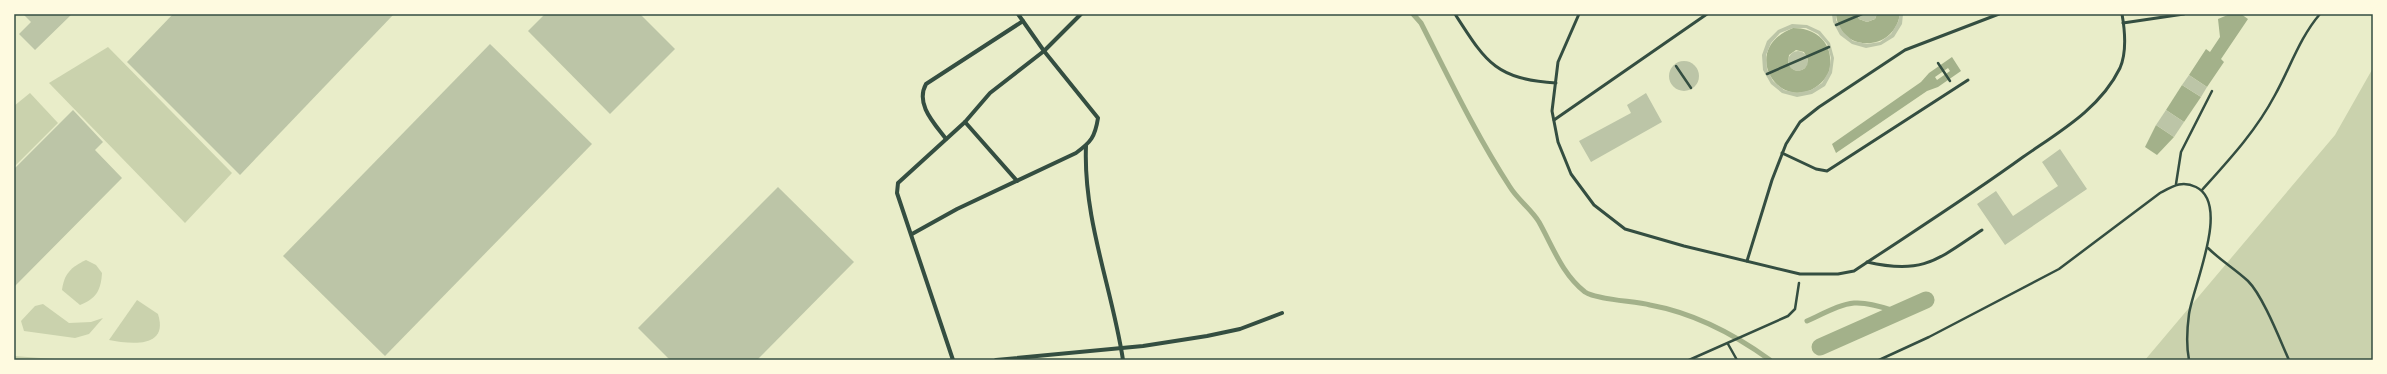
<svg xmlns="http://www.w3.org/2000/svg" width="2387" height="374" font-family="'Times New Roman',serif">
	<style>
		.green { fill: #cad2ad }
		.water { fill: #a3b18a; fill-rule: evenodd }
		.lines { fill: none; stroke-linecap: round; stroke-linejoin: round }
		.stream { stroke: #a3b18a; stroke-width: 5 }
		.canal { stroke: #a3b18a; stroke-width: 17 }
		.building { fill: #bcc5a7; fill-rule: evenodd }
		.path { stroke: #344e41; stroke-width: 2.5 }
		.service { stroke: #344e41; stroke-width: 3 }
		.minor { stroke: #344e41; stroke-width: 4 }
		.neatline { fill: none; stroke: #344e41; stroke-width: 1.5 }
	</style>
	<rect width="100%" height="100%" fill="#e9edc9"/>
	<!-- green -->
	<g class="green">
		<polygon points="108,47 232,173 185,223 49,83"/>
		<polygon points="2373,68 2373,360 2145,360 2335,135"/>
		<polygon points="30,93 58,123 14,167 14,106"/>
		<path d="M86,260l10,5 6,8c-1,17 -6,26 -22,32l-18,-15c2,-16 9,-23 24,-30z"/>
		<path d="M137,300l21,14c11,35 -28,30 -49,26z"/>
		<polygon points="43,304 69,323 91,322 103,318 89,334 75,338 24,331 21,321 35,306"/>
		<polygon points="14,356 54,359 14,360"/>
	</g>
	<!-- water -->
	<g class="water">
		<path d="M1836,14h21l2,5 8,3 8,-3 2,-5h23c-6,39 -61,39 -64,0z"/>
		<polygon points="2230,14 2241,14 2248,19 2221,59 2224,62 2207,87 2189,75 2206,49 2210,52 2220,37 2218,19"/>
		<path d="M1793,28c23,0 40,14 37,39 -1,8 -7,15 -14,20 -37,25 -78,-37 -23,-59zM1796,50l8,2 4,8 -3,8c-7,5 -13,3 -17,-5l1,-8z"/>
		<path d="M1952,57l9,14 -23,16 -11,4 -91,62 -4,-9 89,-62 8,-9zM1948,68l2,3 -13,9 -2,-3z"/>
		<circle cx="1685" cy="76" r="13"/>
		<polygon points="2182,85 2201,97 2184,122 2166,110"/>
		<polygon points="2156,125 2174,137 2157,155 2145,147"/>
	</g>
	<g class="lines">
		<!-- stream -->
		<g class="stream">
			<path d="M1413,14l8,9c28,55 55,112 89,164 8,13 21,22 29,35 14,25 23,52 46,70 12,8 50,9 65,13 44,8 84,29 120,55"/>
			<path d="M1807,321c43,-20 45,-24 91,-9"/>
		</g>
		<!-- canal -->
		<polyline class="canal" points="1820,347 1926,300"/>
	</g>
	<!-- building -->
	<g class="building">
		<polygon points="23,14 72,14 35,50 19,34 31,22"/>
		<polygon points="173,14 394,14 240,175 127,62"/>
		<polygon points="545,14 640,14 675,49 610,114 528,31"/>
		<polygon points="1832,14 1836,14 1836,20 1843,32 1853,41 1867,44 1880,42 1891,34 1898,22 1900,14 1903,14 1902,24 1894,37 1881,45 1866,48 1852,44 1840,35 1833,22"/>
		<polygon points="1857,14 1877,14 1875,19 1867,22 1859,19"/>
		<path d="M1792,24l15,1 13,6 10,12 4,15 -2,15 -7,13 -13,8 -15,3 -15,-4 -11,-9 -8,-14 -1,-15 5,-14 11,-11zM1793,28h13l12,6 9,10 4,14 -2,13 -7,12 -11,7 -14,3 -13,-3 -11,-9 -6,-12 -1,-14 5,-12 9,-10z"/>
		<polygon points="490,44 592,144 385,356 283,256"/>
		<circle cx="1798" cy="61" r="10"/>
		<circle cx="1684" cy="76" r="15"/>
		<polygon points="2189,75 2207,87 2201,97 2182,85"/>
		<polygon points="1646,93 1662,122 1591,162 1579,141 1631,113 1627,105"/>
		<polygon points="73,110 103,142 95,150 122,178 14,287 14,169"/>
		<polygon points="2166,110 2184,122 2174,137 2156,125"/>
		<polygon points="2060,149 2087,189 2005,245 1977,204 1996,191 2013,216 2058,186 2042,162"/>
		<polygon points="778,187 854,262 757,360 670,360 638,328"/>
	</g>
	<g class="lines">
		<!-- path -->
		<g class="path">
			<polyline points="1836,25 1862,14"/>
			<polyline points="1938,63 1950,81"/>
			<polyline points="1676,66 1691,88"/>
			<polyline points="1767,74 1829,47"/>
			<polyline points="2176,184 2181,152 2212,91"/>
			<path d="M2202,190c27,-30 54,-59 73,-95 15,-27 25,-58 45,-81"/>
			<path d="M2208,248c12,12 27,21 40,33 15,15 32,59 41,79"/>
			<polyline points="1728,344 1737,360"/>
			<polyline points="1689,360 1788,316 1795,309 1799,283"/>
			<path d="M1879,360l50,-23 130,-68 101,-76c13,-7 22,-13 36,-6 35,17 -3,99 -7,127 -2,15 -3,31 0,46"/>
		</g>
		<!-- service -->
		<g class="service">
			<path d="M1455,14c31,48 40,65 101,69"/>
			<path d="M1579,14l-21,48 -6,49 6,31 13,32 23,31 31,24 59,17 116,28h38l16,-3c57,-38 114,-74 169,-114 36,-25 77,-48 97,-89 7,-16 5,-37 2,-54"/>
			<polyline points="2123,23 2184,14"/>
			<polyline points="1554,120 1707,14"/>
			<polyline points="1782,153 1816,169 1827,171 1968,80"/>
			<polyline points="1747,261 1772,180 1786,144 1800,122 1819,107 1905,50 1999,14"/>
			<path d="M1867,262c56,13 70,-2 115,-32"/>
		</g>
		<!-- minor -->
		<g class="minor">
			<polyline points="965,122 1017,181"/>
			<path d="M946,139c-12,-16 -31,-35 -20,-55l97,-63"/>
			<path d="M1086,146c-3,73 26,142 37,214"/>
			<path d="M912,234l45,-25 119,-56c15,-11 19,-16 22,-35l-54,-67 -26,-37"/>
			<polyline points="953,360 897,193 898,183 965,122 990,93 1044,51 1081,14"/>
			<polyline points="996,360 1143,346 1207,336 1240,329 1282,313"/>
		</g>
	</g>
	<!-- border -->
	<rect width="2387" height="374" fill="none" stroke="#fefae0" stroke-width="30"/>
	<rect x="15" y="15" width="2357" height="344" class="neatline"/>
</svg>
